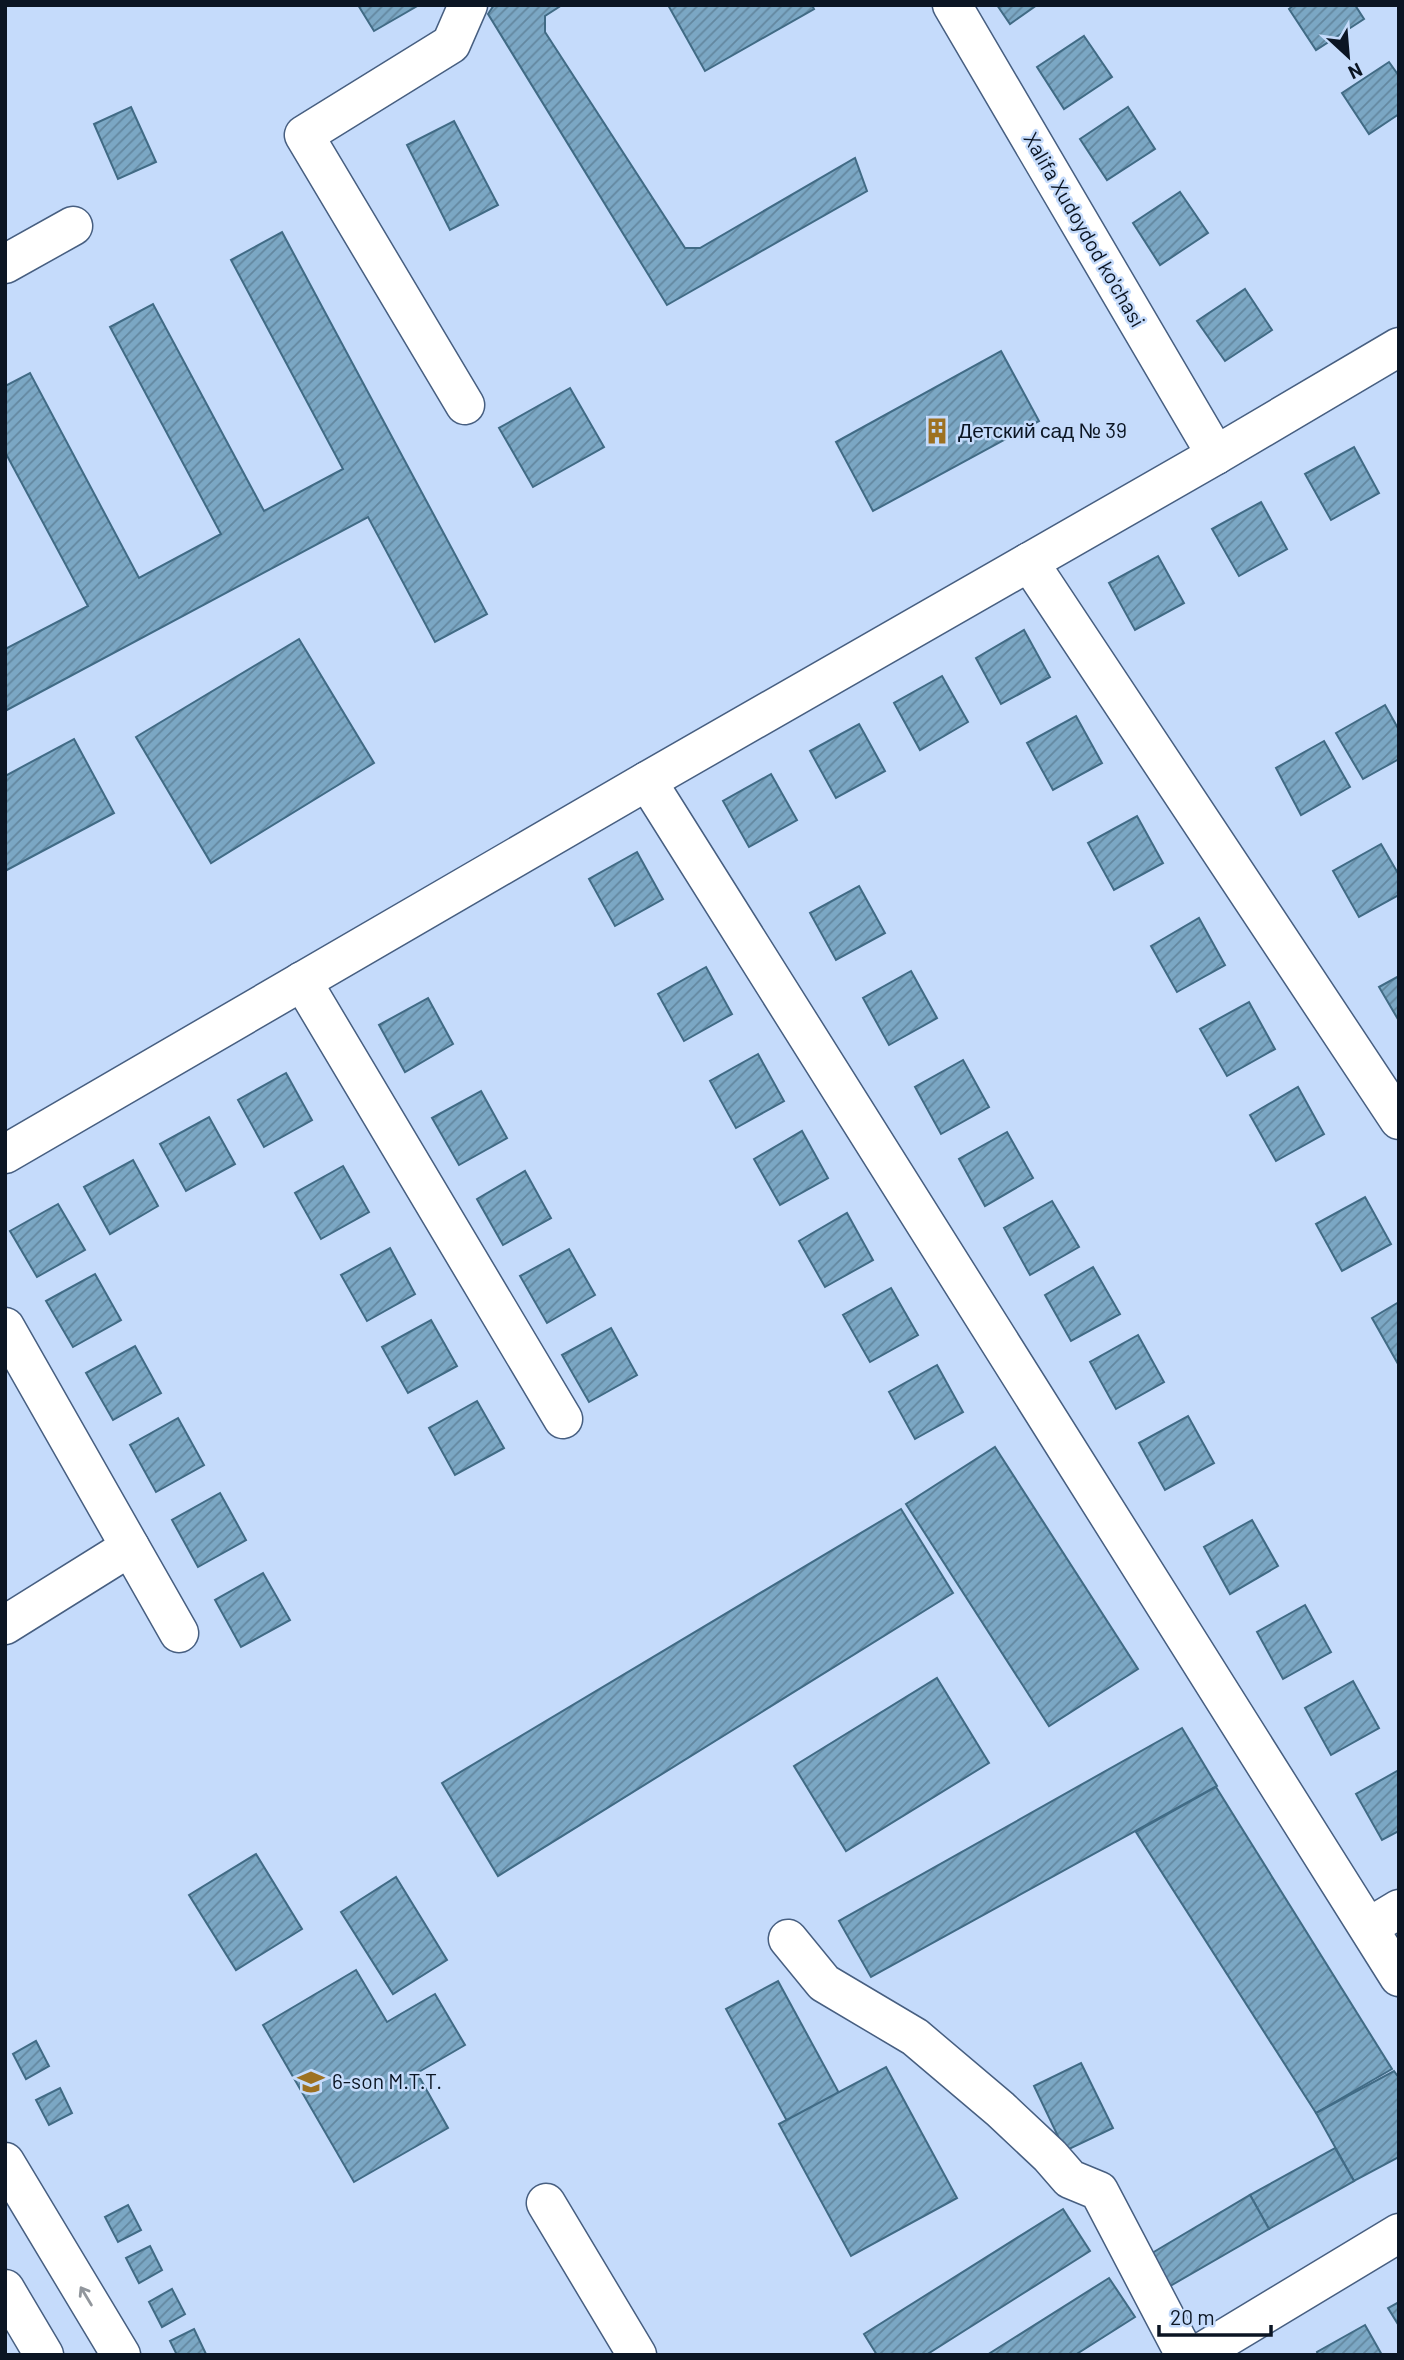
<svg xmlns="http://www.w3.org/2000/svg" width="1404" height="2360" font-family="Barlow,sans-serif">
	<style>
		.building { fill: url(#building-hatch); stroke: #416b85; stroke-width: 2 }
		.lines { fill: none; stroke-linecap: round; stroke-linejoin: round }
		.minor-casing { stroke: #475f81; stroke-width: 41 }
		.major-casing { stroke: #475f81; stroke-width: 41 }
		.minor { stroke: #fff; stroke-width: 38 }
		.major { stroke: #fff; stroke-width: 38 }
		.oneway { stroke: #91969c }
		.labels { text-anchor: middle; stroke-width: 5; stroke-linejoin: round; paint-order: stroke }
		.street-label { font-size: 21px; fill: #0b1523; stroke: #c5dbfb }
		.poi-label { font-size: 21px; fill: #0b1523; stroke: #c5dbfb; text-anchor: start }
	</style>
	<defs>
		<pattern id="building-hatch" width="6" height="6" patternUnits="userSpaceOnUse" patternTransform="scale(1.75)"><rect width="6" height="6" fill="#7ba7c4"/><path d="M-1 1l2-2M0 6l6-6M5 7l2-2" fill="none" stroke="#63879f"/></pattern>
	</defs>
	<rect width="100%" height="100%" fill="#c5dbfb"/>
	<!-- building -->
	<g class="building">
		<polygon points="358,5 419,5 374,31"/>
		<polygon points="494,5 562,5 545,16 545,32 685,248 700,248 855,158 867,191 667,305 488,14"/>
		<polygon points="668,5 812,5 814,9 705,71"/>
		<polygon points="997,5 1037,5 1010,24"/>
		<polygon points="1294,5 1355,5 1364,19 1316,50 1289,9"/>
		<polygon points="1084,36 1112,77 1064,109 1037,67"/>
		<polygon points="1389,62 1399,76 1399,114 1369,134 1342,93"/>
		<polygon points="131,107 156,162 118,179 94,124"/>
		<polygon points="1128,107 1155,149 1107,180 1080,139"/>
		<polygon points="454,121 498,205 450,230 407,145"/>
		<polygon points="1180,192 1208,233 1160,265 1133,223"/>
		<polygon points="282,232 487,614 435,642 368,517 5,711 5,649 88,606 5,452 5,386 30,373 139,578 221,534 110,327 153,304 264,511 343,469 231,260"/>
		<polygon points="1245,289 1272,330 1225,361 1197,321"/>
		<polygon points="1001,351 1039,421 873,511 836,442"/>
		<polygon points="570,388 604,447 533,487 499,428"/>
		<polygon points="1354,447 1379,493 1331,520 1305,474"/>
		<polygon points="1261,502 1287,549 1239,576 1212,529"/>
		<polygon points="1158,556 1184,603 1135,630 1109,583"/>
		<polygon points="1024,630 1050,677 1001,704 976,658"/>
		<polygon points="299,639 374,763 211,863 136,737"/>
		<polygon points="942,676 968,722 920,750 894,703"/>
		<polygon points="1385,705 1399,730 1399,759 1363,779 1336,733"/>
		<polygon points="1076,716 1102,763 1053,790 1027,743"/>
		<polygon points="859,724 885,771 836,798 810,751"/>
		<polygon points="74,739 114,813 5,871 5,776"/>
		<polygon points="1324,741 1350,787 1301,815 1276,768"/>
		<polygon points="771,774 797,820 749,847 723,801"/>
		<polygon points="1137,816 1163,863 1114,890 1088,843"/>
		<polygon points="1381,844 1399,875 1399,895 1359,917 1333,871"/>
		<polygon points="637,852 663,899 615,926 589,879"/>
		<polygon points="859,886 885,933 836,960 810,913"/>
		<polygon points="1199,918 1225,965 1177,992 1151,946"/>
		<polygon points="706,967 732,1014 684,1041 658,994"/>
		<polygon points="911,971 937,1018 889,1045 863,998"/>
		<polygon points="1399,976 1399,1021 1379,987"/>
		<polygon points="428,998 453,1044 405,1072 379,1025"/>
		<polygon points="1249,1002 1275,1049 1227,1076 1200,1029"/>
		<polygon points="758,1054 784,1101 736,1128 710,1081"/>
		<polygon points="963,1060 989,1107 941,1134 915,1087"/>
		<polygon points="286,1073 312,1120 264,1147 238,1100"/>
		<polygon points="1298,1087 1324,1134 1276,1161 1250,1115"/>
		<polygon points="481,1091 507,1138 459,1165 432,1118"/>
		<polygon points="209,1117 235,1164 186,1191 160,1144"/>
		<polygon points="802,1131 828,1178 780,1205 754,1159"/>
		<polygon points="1007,1132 1033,1178 985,1206 959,1159"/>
		<polygon points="133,1160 158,1206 110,1234 84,1187"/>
		<polygon points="343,1166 369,1212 321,1239 295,1193"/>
		<polygon points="525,1171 551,1218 503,1245 477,1199"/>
		<polygon points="1365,1197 1391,1244 1342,1271 1316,1224"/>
		<polygon points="1052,1201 1079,1247 1030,1275 1004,1228"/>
		<polygon points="58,1204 85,1250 37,1277 10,1231"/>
		<polygon points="847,1213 873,1260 825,1287 799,1241"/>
		<polygon points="390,1248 415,1294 367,1321 341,1275"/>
		<polygon points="569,1249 595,1295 547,1323 520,1276"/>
		<polygon points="1093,1267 1120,1314 1071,1341 1045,1295"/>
		<polygon points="95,1274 121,1320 73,1347 46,1301"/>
		<polygon points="891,1288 918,1335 870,1362 843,1315"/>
		<polygon points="1399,1302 1399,1364 1398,1364 1372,1318"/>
		<polygon points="431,1320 457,1366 408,1393 382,1347"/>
		<polygon points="611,1328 637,1375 589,1402 562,1355"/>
		<polygon points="1138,1335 1164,1382 1116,1409 1090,1362"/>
		<polygon points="135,1346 161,1393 113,1420 86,1373"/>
		<polygon points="937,1365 963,1412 915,1439 889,1392"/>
		<polygon points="477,1401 504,1448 455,1475 429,1428"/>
		<polygon points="1188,1416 1214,1463 1165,1490 1139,1443"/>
		<polygon points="178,1418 204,1465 156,1492 130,1445"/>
		<polygon points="995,1447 1138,1669 1049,1726 906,1504"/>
		<polygon points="220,1493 246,1540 198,1567 172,1520"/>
		<polygon points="901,1509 953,1593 498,1876 442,1783"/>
		<polygon points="1252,1520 1278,1566 1230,1594 1204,1547"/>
		<polygon points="263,1573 290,1620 241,1647 215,1600"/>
		<polygon points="1305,1605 1331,1652 1283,1679 1257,1632"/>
		<polygon points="937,1678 989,1763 846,1851 794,1766"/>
		<polygon points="1353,1681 1379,1728 1331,1755 1305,1708"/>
		<polygon points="1182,1728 1217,1786 871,1977 839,1921"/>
		<polygon points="1399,1770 1399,1831 1382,1840 1356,1794"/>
		<polygon points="1216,1787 1392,2069 1316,2113 1136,1832"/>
		<polygon points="256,1854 302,1929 236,1970 189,1895"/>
		<polygon points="396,1877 447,1960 393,1994 341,1912"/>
		<polygon points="356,1970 387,2022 435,1994 465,2045 417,2073 448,2128 354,2182 263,2025"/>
		<polygon points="778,1981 839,2093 787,2121 726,2009"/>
		<polygon points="36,2041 49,2066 26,2079 13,2054"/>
		<polygon points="1081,2063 1113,2128 1065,2151 1034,2086"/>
		<polygon points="886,2067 957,2198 851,2256 779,2124"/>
		<polygon points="1394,2071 1399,2078 1399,2157 1354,2181 1316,2113"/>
		<polygon points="60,2088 72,2113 49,2125 36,2100"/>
		<polygon points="1335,2148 1354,2181 1269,2229 1250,2195"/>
		<polygon points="1250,2195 1269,2229 1165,2289 1147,2256"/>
		<polygon points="128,2205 141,2230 118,2242 105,2217"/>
		<polygon points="1063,2209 1090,2251 926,2355 877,2355 864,2334"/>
		<polygon points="150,2246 162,2270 139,2283 126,2258"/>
		<polygon points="1109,2278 1135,2317 1075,2355 987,2355"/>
		<polygon points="172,2289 185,2314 162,2327 149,2302"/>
		<polygon points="1399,2302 1399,2326 1388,2308"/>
		<polygon points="1365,2325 1382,2355 1318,2355 1317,2352"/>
		<polygon points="194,2329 206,2354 177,2355 170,2341"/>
	</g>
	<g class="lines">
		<!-- minor casing -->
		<g class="minor-casing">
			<g id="minor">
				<polyline points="952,5 1216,455"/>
				<polyline points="5,264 73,226"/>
				<polyline points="465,405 304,135 451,44 468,5"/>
				<polyline points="1029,562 1399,1120"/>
				<polyline points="647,781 1399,1977"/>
				<polyline points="302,981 563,1419"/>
				<polyline points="5,1154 647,781 1216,455 1399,347"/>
				<polyline points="5,1327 179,1633"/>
				<polyline points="5,1625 130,1547"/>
				<polyline points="1369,1927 1399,1909"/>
				<polyline points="788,1939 824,1983 915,2037 1000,2109 1050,2156 1070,2179 1099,2191 1185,2355"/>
				<polyline points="546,2203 637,2355"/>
				<polyline points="1197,2355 1399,2233"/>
			</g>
		</g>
		<!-- major casing -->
		<g class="major-casing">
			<g id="major">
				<polyline points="5,2162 121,2355"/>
				<polyline points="5,2289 44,2355"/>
			</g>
		</g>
		<!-- minor -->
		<use href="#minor" class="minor"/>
		<!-- major -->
		<use href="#major" class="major"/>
	</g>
	<!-- one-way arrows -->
	<defs><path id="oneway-shaft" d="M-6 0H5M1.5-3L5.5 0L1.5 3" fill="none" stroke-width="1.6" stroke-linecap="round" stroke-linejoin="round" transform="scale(1.75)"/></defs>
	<use class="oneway" href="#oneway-shaft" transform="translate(86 2296) rotate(-121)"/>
	<!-- icons -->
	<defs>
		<g id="building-bare" transform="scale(2.1)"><path d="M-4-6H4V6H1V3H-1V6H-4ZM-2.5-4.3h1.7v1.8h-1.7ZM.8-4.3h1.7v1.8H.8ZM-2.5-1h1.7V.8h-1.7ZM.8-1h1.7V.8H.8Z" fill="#9d7121" stroke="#c5dbfb" stroke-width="2.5" paint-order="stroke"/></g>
		<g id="school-bare" transform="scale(2.1)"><path d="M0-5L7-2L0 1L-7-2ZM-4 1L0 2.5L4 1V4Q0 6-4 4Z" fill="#9d7121" stroke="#c5dbfb" stroke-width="2.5" paint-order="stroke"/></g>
	</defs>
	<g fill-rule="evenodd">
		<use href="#building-bare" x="937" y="431"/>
		<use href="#school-bare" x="311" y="2082"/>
	</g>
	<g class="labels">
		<!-- street labels -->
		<g class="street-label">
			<text transform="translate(1084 230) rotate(60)" y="7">Xalifa Xudoydod ko'chasi</text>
		</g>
		<!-- poi labels -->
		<g class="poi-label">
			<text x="958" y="438">Детский сад № 39</text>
			<text x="332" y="2089">6-son M.T.T.</text>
		</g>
	</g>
	<!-- border -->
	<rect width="1404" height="2360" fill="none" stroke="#0b1523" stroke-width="14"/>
	<!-- north arrow -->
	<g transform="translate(1348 56) rotate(154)" stroke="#c5dbfb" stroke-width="5" paint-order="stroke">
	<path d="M0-5L12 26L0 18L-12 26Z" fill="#0b1523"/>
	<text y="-10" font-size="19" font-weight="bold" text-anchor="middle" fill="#0b1523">N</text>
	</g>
	<!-- scale -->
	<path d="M1159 2325v10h112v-10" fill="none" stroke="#0b1523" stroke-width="3.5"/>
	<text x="1170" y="2325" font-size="21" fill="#0b1523" stroke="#c5dbfb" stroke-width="5" paint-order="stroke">20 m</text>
</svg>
